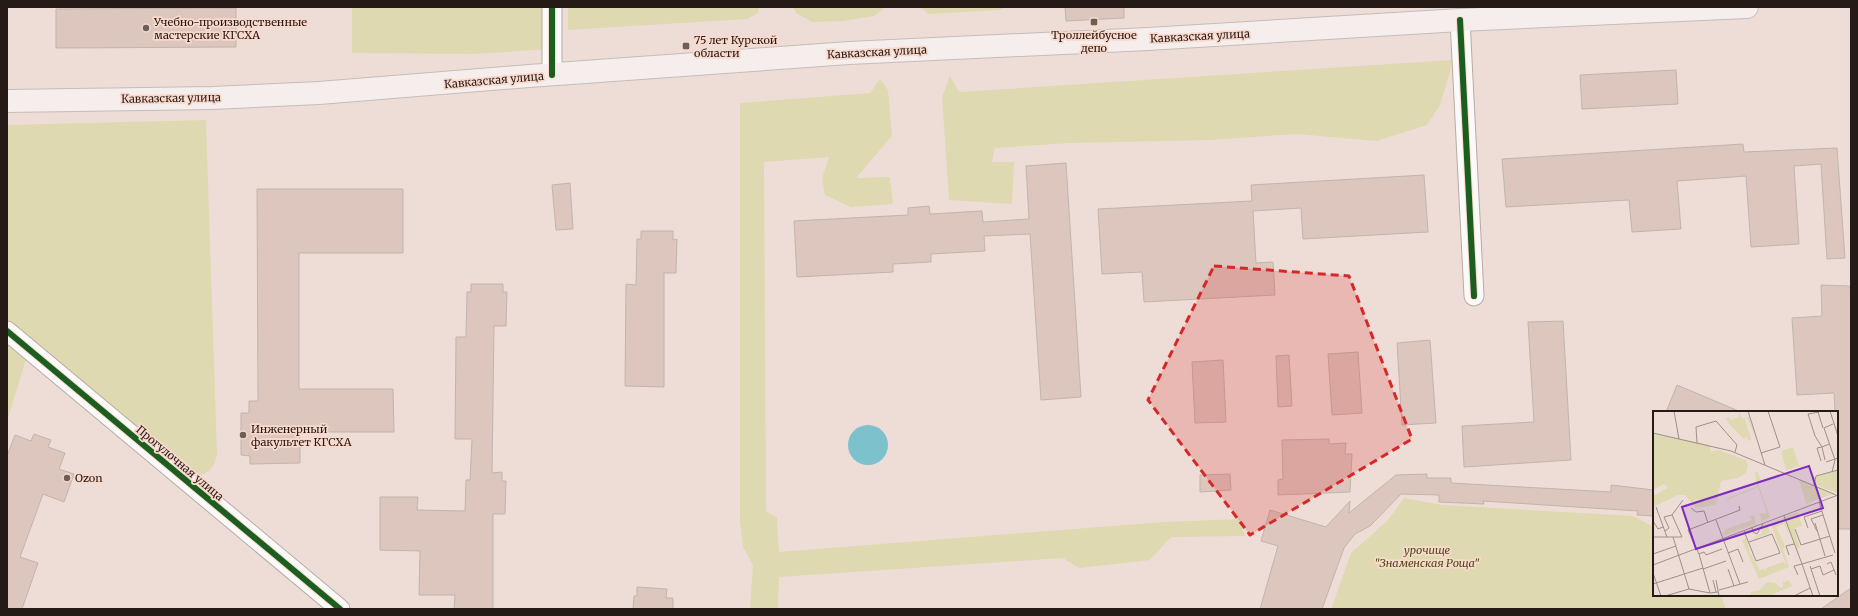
<svg xmlns="http://www.w3.org/2000/svg" width="1858" height="616" font-family="Merriweather,serif">
	<style>
		.green { fill: #dfd9b1 }
		.water { fill: #7cc1cb }
		.building { fill: #dcc6bd; stroke: #c1b4ae }
		.lines { fill: none; stroke-linecap: round; stroke-linejoin: round }
		.minor-casing { stroke: #b8aba5; stroke-width: 21 }
		.major-casing { stroke: #c5bdb9; stroke-width: 24 }
		.minor { stroke: #fcfaf9; stroke-width: 19 }
		.major { stroke: #f6eded; stroke-width: 22 }
		.cycleway-casing { stroke: #f9d9cc; stroke-width: 8 }
		.cycleway { stroke: #1b5e20; stroke-width: 6 }
		.marked { fill: #d62828; fill-opacity: 0.2; stroke: #d62828; stroke-width: 3; stroke-dasharray: 8 5; stroke-linejoin: round }
		.poi-dot { fill: #6c5e59; stroke: #f9d9cc; stroke-width: 1.5 }
		.labels { text-anchor: middle; stroke-width: 3.5; stroke-linejoin: round; paint-order: stroke }
		.poi-label { font-size: 11px; fill: #261a16; stroke: #f9d9cc; text-anchor: start }
		.street-label { font-size: 11px; fill: #261a16; stroke: #f9d9cc }
		.park-label { font-size: 11px; font-style: italic; fill: #494a0f; stroke: #f9d9cc }
		.inset-road { fill: none; stroke: #9e8f89; stroke-width: 1 }
		.view { fill: #7b2cbf; fill-opacity: 0.15; stroke: #7b2cbf; stroke-width: 2 }
		.inset-edge { fill: none; stroke: #261a16; stroke-width: 2 }
	</style>
	<rect width="100%" height="100%" fill="#eeddd6"/>
	<!-- green -->
	<g class="green">
		<polygon points="352,7 552,7 552,49 474,54 352,53"/>
		<polygon points="568,7 759,7 758,13 747,19 568,30"/>
		<polygon points="793,7 886,7 874,16 843,21 812,22 796,13"/>
		<polygon points="921,7 1006,7 1000,10 928,14"/>
		<polygon points="1452,60 1450,72 1440,105 1427,125 1377,141 1296,134 1211,140 1070,143 995,148 992,162 1014,162 1012,204 949,200 942,97 950,76 959,92"/>
		<polygon points="880,79 888,90 892,136 856,178 890,177 893,204 851,207 825,195 822,178 829,157 764,162 766,511 777,518 779,552 1163,522 1240,519 1245,536 1171,537 1150,560 1079,568 1063,558 779,577 778,609 750,609 753,565 743,547 740,521 740,103 870,93"/>
		<path d="M206,120l11,334c-2,14 -10,22 -24,22l-186,-152v-199z"/>
		<polygon points="7,340 27,356 7,422"/>
		<polygon points="1404,498 1442,505 1633,516 1654,527 1654,595 1721,595 1726,609 1331,609 1351,553 1388,520"/>
	</g>
	<!-- water -->
	<circle class="water" cx="868" cy="445" r="20"/>
	<!-- building -->
	<g class="building">
		<polygon points="1065,7 1124,7 1124,18 1066,21"/>
		<polygon points="236,8 236,47 56,48 56,9"/>
		<polygon points="1676,70 1678,104 1582,109 1580,75"/>
		<polygon points="1743,144 1744,152 1837,148 1845,258 1827,259 1821,164 1794,166 1799,244 1751,247 1746,176 1677,181 1681,229 1632,232 1629,200 1506,207 1502,159"/>
		<polygon points="1066,163 1081,397 1041,400 1030,234 984,236 985,251 931,254 931,262 893,264 893,272 797,277 794,221 908,215 908,208 929,206 930,214 982,211 983,222 1029,219 1026,166"/>
		<polygon points="1424,175 1428,232 1303,239 1301,208 1253,211 1256,263 1273,262 1275,295 1144,302 1142,272 1102,274 1098,209 1252,201 1251,185"/>
		<polygon points="570,183 573,229 556,230 552,185"/>
		<polygon points="257,189 403,189 403,253 299,253 299,389 393,389 394,432 300,432 300,463 250,464 250,456 241,455 241,413 249,413 249,401 258,401"/>
		<polygon points="641,231 673,231 673,240 677,239 676,273 664,273 664,387 625,386 626,284 636,285 637,239 641,239"/>
		<polygon points="471,284 503,284 503,292 507,292 506,326 494,326 492,473 502,472 502,481 506,481 505,514 493,514 493,609 454,609 455,595 419,595 420,551 380,550 380,497 418,497 417,510 465,511 466,480 470,480 472,439 455,439 456,337 466,337 467,292 471,292"/>
		<polygon points="1821,285 1849,286 1851,291 1851,529 1839,529 1837,412 1835,412 1834,393 1797,395 1792,318 1822,316"/>
		<polygon points="1563,321 1571,460 1464,467 1462,426 1534,422 1528,322"/>
		<polygon points="1430,340 1436,423 1402,425 1397,343"/>
		<polygon points="1358,352 1362,413 1332,415 1328,354"/>
		<polygon points="1289,355 1292,406 1278,407 1276,356"/>
		<polygon points="1223,360 1226,422 1195,423 1192,362"/>
		<polygon points="1677,385 1741,412 1666,412"/>
		<polygon points="34,434 51,440 48,447 65,453 59,469 74,474 64,502 43,494 20,557 38,563 22,609 7,609 7,456 15,435 31,441"/>
		<polygon points="1329,439 1329,444 1346,443 1345,454 1352,454 1350,492 1278,495 1278,480 1283,479 1282,440"/>
		<polygon points="1230,474 1231,490 1200,492 1200,475"/>
		<polygon points="1427,474 1427,478 1451,478 1451,483 1611,492 1611,485 1654,490 1654,516 1637,515 1638,511 1483,501 1484,504 1439,502 1439,495 1401,494 1370,526 1355,534 1344,548 1322,609 1260,609 1278,546 1261,541 1270,510 1326,527 1350,501 1349,513 1396,475"/>
		<polygon points="637,587 667,589 666,598 673,598 673,609 633,609 634,596 637,596"/>
		<polygon points="1851,588 1851,609 1821,609"/>
	</g>
	<g class="lines">
		<!-- minor casing -->
		<g class="minor-casing">
			<g id="minor">
				<polyline points="1460,20 1474,296"/>
				<polyline points="552,75 552,7"/>
				<polyline points="7,331 340,609"/>
			</g>
		</g>
		<!-- major casing -->
		<g class="major-casing">
			<polyline id="major" points="7,101 212,98 319,93 529,76 849,53 1148,39 1460,20 1747,7"/>
		</g>
		<!-- minor -->
		<use href="#minor" class="minor"/>
		<!-- major -->
		<use href="#major" class="major"/>
		<!-- cycleway casing -->
		<g class="cycleway-casing">
			<g id="cycleway">
				<polyline points="1460,20 1474,296"/>
				<polyline points="552,75 552,7"/>
				<polyline points="7,331 340,609"/>
			</g>
		</g>
		<!-- cycleway -->
		<use href="#cycleway" class="cycleway"/>
	</g>
	<!-- marked area -->
	<path class="marked" d="M1214,266l135,10 63,163 -162,96 -102,-135z"/>
	<!-- markers -->
	<g class="poi-dot">
		<rect x="1090" y="18" width="8" height="8" rx="2"/>
		<circle cx="146" cy="28" r="4"/>
		<rect x="682" y="42" width="8" height="8" rx="2"/>
		<circle cx="243" cy="435" r="4"/>
		<circle cx="67" cy="478" r="4"/>
	</g>
	<g class="labels">
		<!-- poi labels -->
		<g class="poi-label">
			<text x="154" y="26">Учебно-производственные<tspan x="154" dy="13">мастерские КГСХА</tspan></text>
			<text x="1094" y="39" text-anchor="middle">Троллейбусное<tspan x="1094" dy="13">депо</tspan></text>
			<text x="694" y="44">75 лет Курской<tspan x="694" dy="13">области</tspan></text>
			<text x="251" y="433">Инженерный<tspan x="251" dy="13">факультет КГСХА</tspan></text>
			<text x="75" y="482">Ozon</text>
		</g>
		<!-- street labels -->
		<g class="street-label">
			<text transform="translate(1200 36) rotate(-3)" y="4">Кавказская улица</text>
			<text transform="translate(877 52) rotate(-3)" y="4">Кавказская улица</text>
			<text transform="translate(494 80) rotate(-5)" y="4">Кавказская улица</text>
			<text transform="translate(171 98) rotate(-1)" y="4">Кавказская улица</text>
			<text transform="translate(180 463) rotate(40)" y="4">Прогулочная улица</text>
		</g>
		<!-- park labels -->
		<g class="park-label">
			<text x="1427" y="554">урочище<tspan x="1427" dy="13">"Знаменская Роща"</tspan></text>
		</g>
	</g>
	<!-- overview -->
	<g transform="translate(1653 411)">
		<rect width="185" height="185" fill="#eeddd6"/>
		<path d="M86,0l3,7 -1,1 8,-2 7,22 -9,-21 -2,1 6,21 -3,1 -1,-5 -3,3 -15,-15 -3,-6 9,-3 -6,2 1,3 9,-3zM0,22l57,12 1,7 7,-2 28,10 2,5 -2,8 -8,5 -17,3 -5,24 -20,3 -11,-13h-7l-25,12v-11l15,-8 -4,-4 -11,6zM140,36l6,19 -13,4 -5,-19zM185,59v21l-3,1 -22,-8v-7zM102,61h3l3,9 -3,1 1,4 11,31 -9,5 -1,-7 -2,-1 9,-1 -9,-26 -31,13 -1,-1 31,-13zM146,69l33,14 -26,10zM145,101l4,14 -8,3 6,19 -4,1 -12,-32zM101,104l2,9 -34,12 4,-7 26,-9 -3,-4zM131,107l6,19 -6,-13 -8,3 9,19 -2,3 6,18 -30,12 -17,-39 4,-2 4,15 10,17 5,-1 1,3v-4l17,-6 3,2 -15,-40zM114,113l3,9 -21,7 12,-6 2,-8zM136,169l3,6 -23,10h-19l1,-4 9,-2 7,-8 8,1 6,5 2,-1v-5z" fill="#dfd9b1"/>
		<path class="inset-road" d="M21,0l5,28M95,0l17,54M177,0l8,25M165,1l5,16M166,1l-11,2 7,22 7,11 7,-3M0,22l78,18 105,44M44,32l-1,-16 20,-6 21,24 -2,7M108,42l19,-6 -12,-36M168,50l-4,-13 5,-1 3,13M173,51l12,-4M179,61l3,-12 -11,-32 9,-4M161,74l2,-9 22,-6M166,91l16,51M3,96l11,30M38,97l5,4 8,-1 4,12M19,104l11,-15M131,105l18,48 -8,2 4,9M63,109l24,64M0,110l5,8 5,-2M162,112l10,33M99,117l1,4 4,2 6,-10M155,117l-4,-11 18,-6M142,118l6,16 29,-9M12,120l4,-3 -5,-11 8,-2 10,22h-9M91,120l12,30 24,-8 -8,-19 -23,8M164,120l-6,-12 12,-4M0,126h20l16,52M75,142l10,-4 5,13M0,143l23,-8M46,143l5,-2 2,3 16,-6M136,144l-3,-9 8,-2M174,153l4,-2 5,13M0,154l185,-70M157,155l10,30M50,158l23,-8M75,158l6,17M158,158l9,-3 3,9 11,-5M0,162l8,23M60,169l3,12M63,169l3,16M0,173l50,-16M66,179l29,-8M65,181l-8,1 -11,-39 -11,-24 52,-20 -1,-4M12,185l24,-7 21,4M141,185l16,-8M160,185l-11,-32 31,-9"/>
		<path class="view" d="M156,55l14,42 -127,41 -14,-42z"/>
		<rect width="185" height="185" class="inset-edge"/>
	</g>
	<!-- border -->
	<rect width="1858" height="616" fill="none" stroke="#261a16" stroke-width="16"/>
</svg>
